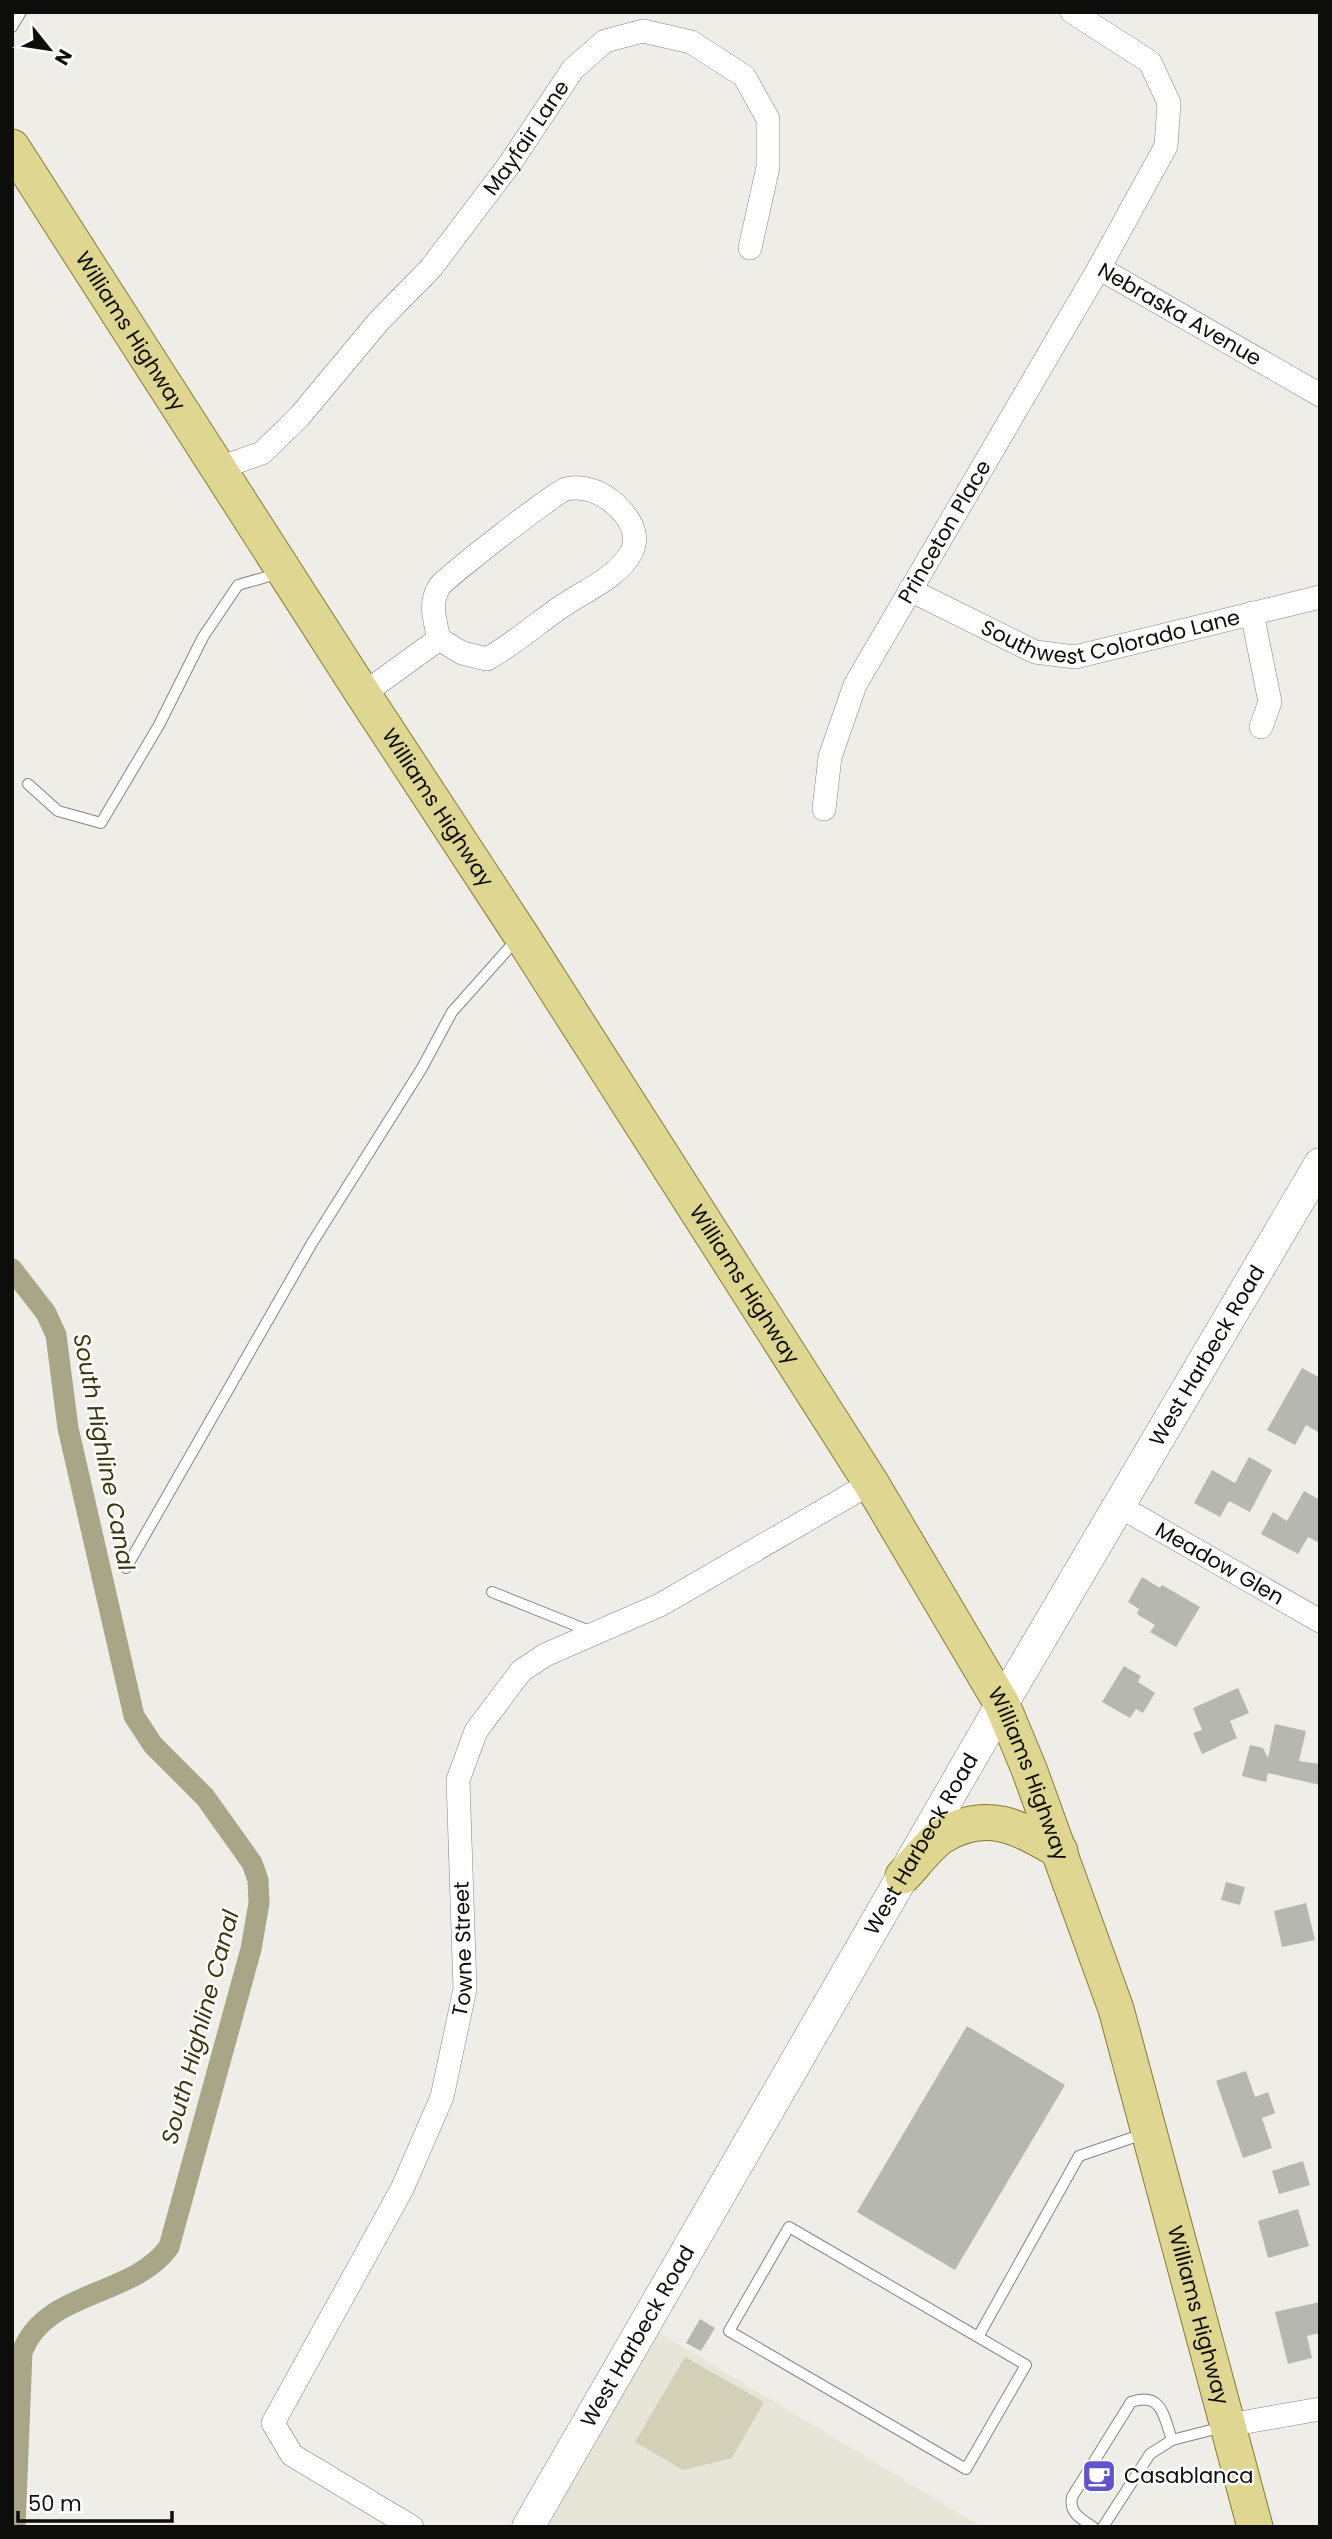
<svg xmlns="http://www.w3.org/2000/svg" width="1332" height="2539" font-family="Poppins,sans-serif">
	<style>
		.built { fill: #e6e5d8 }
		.green { fill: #d2d0b7 }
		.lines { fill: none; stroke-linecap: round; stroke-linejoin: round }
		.canal { stroke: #a9a687; stroke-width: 21 }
		.building { fill: #b7b7b2 }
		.lane-casing { stroke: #858480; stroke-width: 12 }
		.street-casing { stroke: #858480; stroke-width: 24 }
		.secondary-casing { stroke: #858480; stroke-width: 33 }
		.primary-casing { stroke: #877d33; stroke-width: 37 }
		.lane { stroke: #fff; stroke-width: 10 }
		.street { stroke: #fff; stroke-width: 23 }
		.secondary { stroke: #fff; stroke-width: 32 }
		.primary { stroke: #ded691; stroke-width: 35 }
		.labels { text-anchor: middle; stroke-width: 5; stroke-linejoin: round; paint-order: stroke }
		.street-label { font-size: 21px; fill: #0d0d0b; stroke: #fff }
		.poi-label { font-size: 21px; fill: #0d0d0b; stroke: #fff; text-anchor: start }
		.water-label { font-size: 23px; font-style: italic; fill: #3b360d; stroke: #fff }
	</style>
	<rect width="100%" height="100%" fill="#eeede8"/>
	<!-- built -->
	<polygon class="built" points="645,2324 982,2527 527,2527"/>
	<!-- green -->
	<polygon class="green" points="685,2357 764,2402 732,2458 683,2470 635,2442"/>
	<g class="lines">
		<!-- canal -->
		<path class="canal" d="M12,1269l34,44 10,22 12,93 66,288 19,29 52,52 47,66 6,17 1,23 -8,46 -82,298c-37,51 -123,42 -147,105l-7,175"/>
	</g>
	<!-- building -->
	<g class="building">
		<polygon points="1302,1368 1320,1378 1320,1433 1306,1425 1295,1445 1267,1430"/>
		<polygon points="1249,1457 1272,1470 1250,1512 1229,1501 1220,1517 1194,1503 1212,1470 1235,1483"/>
		<polygon points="1304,1491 1320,1500 1320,1543 1308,1537 1298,1554 1261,1534 1273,1512 1287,1521"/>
		<polygon points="1142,1577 1160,1588 1162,1585 1200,1607 1176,1647 1150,1632 1155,1625 1137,1614 1139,1609 1128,1602"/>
		<polygon points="1124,1666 1141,1676 1138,1682 1155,1693 1143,1713 1136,1709 1130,1718 1102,1702"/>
		<polygon points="1238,1688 1249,1713 1230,1721 1237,1738 1202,1754 1193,1733 1202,1730 1193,1708"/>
		<polygon points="1275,1724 1306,1731 1299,1761 1320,1764 1320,1785 1268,1773 1266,1782 1242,1776 1250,1745 1263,1748 1268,1758"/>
		<polygon points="1226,1882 1245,1887 1240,1905 1221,1900"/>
		<polygon points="1306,1903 1315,1940 1282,1947 1274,1911"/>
		<polygon points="967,2026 1065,2085 955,2270 857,2212"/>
		<polygon points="1246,2071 1255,2097 1268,2092 1275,2113 1262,2118 1272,2148 1243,2158 1216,2081"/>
		<polygon points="1303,2161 1310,2185 1279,2194 1272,2171"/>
		<polygon points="1298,2209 1309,2246 1268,2258 1258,2221"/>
		<polygon points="1320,2302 1320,2333 1307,2336 1312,2358 1288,2364 1275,2312"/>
		<polygon points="700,2319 715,2328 701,2351 686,2343"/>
	</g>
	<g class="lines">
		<!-- lane casing -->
		<g class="lane-casing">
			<g id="lane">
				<polyline points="12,27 21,12"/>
				<polyline points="28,784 58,811 101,823 159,725 203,637 238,585 280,573"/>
				<polyline points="126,1568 312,1243 422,1068 452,1012 517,939"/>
				<polyline points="492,1592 592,1632"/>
				<polyline points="978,2337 1026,2365 966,2469 729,2331 789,2227 978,2337 1079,2156 1143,2134"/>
				<path d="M1093,2527c-13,-9 -24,-14 -21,-30l59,-95c31,-11 33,15 41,38"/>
				<polyline points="1103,2527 1150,2454 1172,2440 1223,2427"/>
			</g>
		</g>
		<!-- street casing -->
		<g class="street-casing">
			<g id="street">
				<path id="s1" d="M1099,268l221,127"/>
				<path id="s2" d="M219,468l43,-15 37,-36 80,-96 52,-53 78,-103 64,-96 32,-28 38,-10 48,11 53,34 24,43v48l-18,81"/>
				<path id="s3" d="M910,590l125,62 40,5 245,-60"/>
				<polyline points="1252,613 1270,702 1261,727"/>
				<path d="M363,694l76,-55 23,14 25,6c27,-15 49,-35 74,-52 23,-16 58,-30 71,-56 8,-18 -4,-35 -17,-47 -14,-12 -30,-19 -49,-15 -11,3 -121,89 -127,98 -10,17 -4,34 0,52"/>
				<path id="s4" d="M824,809l6,-52 25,-72 244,-417 67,-122 3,-43 -19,-41 -78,-50"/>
				<path id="s5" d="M1119,1506l201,115"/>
				<polyline points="1229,2425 1320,2409"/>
				<path id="s6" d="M412,2527l-120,-72 -19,-32 129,-234 40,-92 23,-108 -7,-209 18,-49 45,-60 24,-16 115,-50 211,-122"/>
			</g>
		</g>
		<!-- secondary casing -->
		<g class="secondary-casing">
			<g id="secondary">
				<path id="s7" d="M528,2527l474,-823 318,-540"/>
			</g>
		</g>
		<!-- primary casing -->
		<g class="primary-casing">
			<g id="primary">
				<path id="s8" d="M12,147l351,547 158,241 350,548 131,221 27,65 87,240 139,518"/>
				<path d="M903,1876c12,-12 25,-31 39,-40 45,-28 78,-8 118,15"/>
			</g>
		</g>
		<!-- lane -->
		<use href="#lane" class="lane"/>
		<!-- street -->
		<use href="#street" class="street"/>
		<!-- secondary -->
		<use href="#secondary" class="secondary"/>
		<!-- primary -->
		<use href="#primary" class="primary"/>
	</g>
	<!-- icons -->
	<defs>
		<g id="cafe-square" transform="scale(1.75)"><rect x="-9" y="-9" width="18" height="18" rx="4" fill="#6054cd" stroke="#fff"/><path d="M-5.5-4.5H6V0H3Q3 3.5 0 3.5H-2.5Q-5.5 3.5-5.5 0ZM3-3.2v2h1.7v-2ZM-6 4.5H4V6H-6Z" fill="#fff"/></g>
	</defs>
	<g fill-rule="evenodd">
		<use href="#cafe-square" x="1099" y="2476"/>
	</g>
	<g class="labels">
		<!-- street labels -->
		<g class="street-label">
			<text dy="7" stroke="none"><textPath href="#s2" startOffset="458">Mayfair Lane</textPath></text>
			<text dy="7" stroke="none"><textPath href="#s1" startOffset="93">Nebraska Avenue</textPath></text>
			<text dy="7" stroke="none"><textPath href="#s8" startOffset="219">Williams Highway</textPath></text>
			<text dy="7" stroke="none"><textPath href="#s4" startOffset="306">Princeton Place</textPath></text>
			<text dy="7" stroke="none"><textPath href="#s3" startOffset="215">Southwest Colorado Lane</textPath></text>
			<text dy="7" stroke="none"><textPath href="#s8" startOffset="786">Williams Highway</textPath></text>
			<text dy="7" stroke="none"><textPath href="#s8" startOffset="1353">Williams Highway</textPath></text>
			<text dy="7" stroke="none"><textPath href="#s7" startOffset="1354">West Harbeck Road</textPath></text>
			<text dy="7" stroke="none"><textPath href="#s5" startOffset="116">Meadow Glen</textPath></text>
			<text dy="7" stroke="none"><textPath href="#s8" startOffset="1920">Williams Highway</textPath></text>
			<text dy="7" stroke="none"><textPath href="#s7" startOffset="788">West Harbeck Road</textPath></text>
			<text dy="7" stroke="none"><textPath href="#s6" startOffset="695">Towne Street</textPath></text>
			<text dy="7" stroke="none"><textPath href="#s8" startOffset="2488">Williams Highway</textPath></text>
			<text dy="7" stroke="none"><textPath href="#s7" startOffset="220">West Harbeck Road</textPath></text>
		</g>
		<!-- poi labels -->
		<g class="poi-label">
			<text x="1124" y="2483">Casablanca</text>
		</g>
		<!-- water labels -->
		<g class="water-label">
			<text transform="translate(104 1452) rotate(79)" y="8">South Highline Canal</text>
			<text transform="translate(200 2027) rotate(-75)" y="8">South Highline Canal</text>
		</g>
	</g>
	<!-- border -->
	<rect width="1332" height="2539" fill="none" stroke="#0d0d0b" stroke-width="28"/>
	<!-- north arrow -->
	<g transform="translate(49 49) rotate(120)" stroke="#ffffff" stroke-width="5" paint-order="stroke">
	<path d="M0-5L12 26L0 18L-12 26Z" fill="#0d0d0b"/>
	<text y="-10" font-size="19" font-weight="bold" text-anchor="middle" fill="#0d0d0b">N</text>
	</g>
	<!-- scale -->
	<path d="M18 2511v10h154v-10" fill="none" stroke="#0d0d0b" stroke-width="3.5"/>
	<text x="28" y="2511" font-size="21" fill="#0d0d0b" stroke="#ffffff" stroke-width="5" paint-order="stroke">50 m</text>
</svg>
